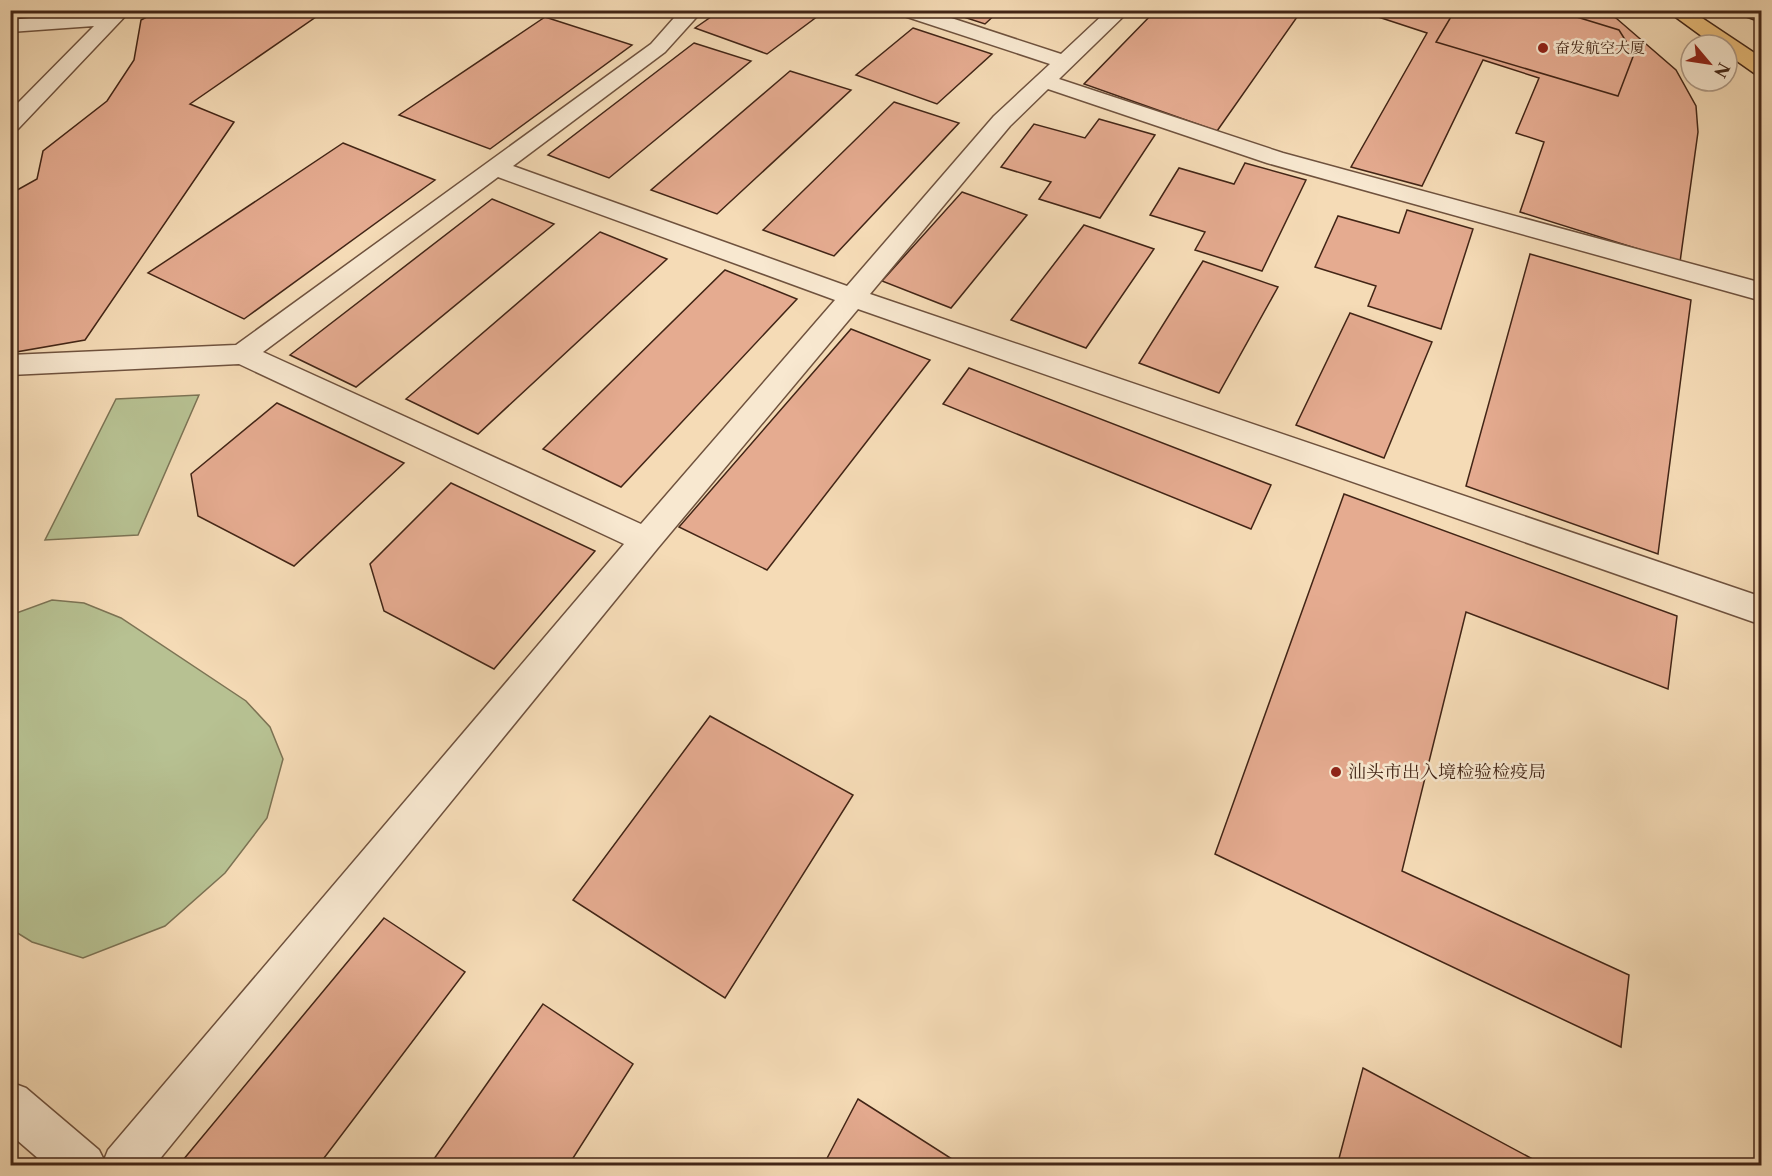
<svg xmlns="http://www.w3.org/2000/svg" width="1772" height="1176" font-family="'Libre Caslon Text','Noto Serif SC',serif">
	<style>
		.green { fill: #b7c192; stroke: #7c7354; stroke-width: 1.5 }
		.building { fill: #e5ab90; stroke: #422516; stroke-width: 1.5 }
		.lines { fill: none; stroke-linecap: round; stroke-linejoin: round }
		.minor-casing { stroke: #6f523e; stroke-width: 3 }
		.major-casing { stroke: #422516; stroke-width: 3 }
		.minor { fill: #f8e8d0; fill-rule: evenodd }
		.major { fill: #eabe7b; fill-rule: evenodd }
		.poi-dot { fill: #8f2418; stroke: #f8e8d0; stroke-width: 2 }
		.labels { text-anchor: middle; stroke-width: 5; stroke-linejoin: round; paint-order: stroke }
		.far-poi-label { font-size: 15px; fill: #422516; stroke: #f8e8d0; text-anchor: start }
		.poi-label { font-size: 18px; fill: #422516; stroke: #f8e8d0; text-anchor: start }
	</style>
	<rect width="100%" height="100%" fill="#f5dbb6"/>
	<filter id="stains"><feTurbulence type="fractalNoise" baseFrequency=".00333" numOctaves="4"/><feColorMatrix values="0 0 0 0 .2 0 0 0 0 .09 0 0 0 0 .02 0 0 0 .5 -.17"/></filter>
	<radialGradient id="worn" r=".72"><stop offset=".6" stop-color="#630" stop-opacity="0"/><stop offset="1" stop-color="#630" stop-opacity=".3"/></radialGradient>
	<!-- green -->
	<g class="green">
		<polygon points="199,395 138,535 45,540 116,399"/>
		<polygon points="52,600 84,603 121,618 246,701 270,727 283,759 267,818 225,873 165,926 83,958 32,942 11,929 11,615"/>
	</g>
	<!-- building -->
	<g class="building">
		<polygon points="160,10 326,10 190,104 234,122 85,340 10,353 10,194 37,179 43,151 107,101 134,60 141,20"/>
		<polygon points="721,10 826,10 767,54 695,28"/>
		<polygon points="942,10 1000,10 985,24"/>
		<polygon points="1156,10 1302,10 1217,131 1084,84"/>
		<polygon points="1357,10 1602,10 1616,18 1676,70 1696,106 1698,132 1680,262 1520,212 1544,142 1516,133 1539,78 1483,60 1422,186 1351,167 1427,33"/>
		<polygon points="1455,10 1554,10 1619,30 1634,54 1618,96 1436,42"/>
		<polygon points="545,17 632,45 490,149 399,115"/>
		<polygon points="913,28 992,54 937,104 856,75"/>
		<polygon points="694,43 751,61 609,178 548,155"/>
		<polygon points="790,71 851,90 717,214 651,190"/>
		<polygon points="894,102 959,123 834,256 763,230"/>
		<polygon points="1099,119 1155,135 1100,218 1039,199 1051,182 1001,167 1034,124 1085,138"/>
		<polygon points="343,143 435,180 244,319 148,273"/>
		<polygon points="1245,163 1306,180 1262,271 1195,250 1205,232 1150,215 1179,168 1234,184"/>
		<polygon points="962,192 1027,215 951,308 882,281"/>
		<polygon points="492,199 554,224 356,387 290,355"/>
		<polygon points="1407,210 1473,229 1441,329 1368,306 1376,286 1315,267 1338,216 1399,233"/>
		<polygon points="1084,225 1154,249 1086,348 1011,320"/>
		<polygon points="600,232 667,259 478,434 406,399"/>
		<polygon points="1530,254 1691,300 1658,554 1466,486"/>
		<polygon points="1203,261 1278,287 1219,393 1139,363"/>
		<polygon points="725,270 797,299 621,487 543,449"/>
		<polygon points="1350,313 1432,342 1384,458 1296,425"/>
		<polygon points="851,329 930,360 767,570 679,527"/>
		<polygon points="969,368 1271,485 1251,529 943,404"/>
		<polygon points="277,403 404,463 294,566 198,516 191,474"/>
		<polygon points="451,483 595,551 494,669 384,611 370,564"/>
		<polygon points="1344,494 1677,616 1668,689 1466,612 1402,871 1629,975 1621,1047 1215,854"/>
		<polygon points="710,716 853,795 725,998 573,900"/>
		<polygon points="384,918 465,972 318,1166 178,1166"/>
		<polygon points="543,1004 633,1064 568,1166 429,1166"/>
		<polygon points="1363,1068 1540,1163 1540,1166 1337,1166"/>
		<polygon points="858,1099 963,1166 823,1166"/>
	</g>
	<g class="lines">
		<!-- minor casing -->
		<g class="minor-casing">
			<g id="minor">
				<polygon points="109,10 131,10 18,129 10,131 10,111 94,26 10,32 10,20"/>
				<path d="M681,10h22l-38,42 -152,114 334,120 147,-170 56,-52 -152,-50 -3,-4h32l134,44 47,-44h22l-71,69 224,74 479,130v18l-495,-138 -219,-74 -38,37 -140,168 892,303v28l-904,-316 -201,240 -503,617h-107l-37,-32v-52l16,6 73,62 5,10 4,-10 516,-606 -385,-180 -229,11v-20l226,-10 415,-301zM498,177l337,123 -194,224 -378,-172z"/>
			</g>
		</g>
		<!-- major casing -->
		<g class="major-casing">
			<g id="major">
				<polygon points="1666,10 1690,10 1762,58 1762,74 1754,73 1727,54 1727,45 1714,45"/>
				<polygon points="1737,10 1762,10 1762,22 1740,14"/>
			</g>
		</g>
		<!-- minor -->
		<use href="#minor" class="minor"/>
		<!-- major -->
		<use href="#major" class="major"/>
	</g>
	<!-- markers -->
	<g class="poi-dot">
		<circle cx="1543" cy="48" r="6"/>
		<circle cx="1336" cy="772" r="6"/>
	</g>
	<g class="labels">
		<!-- far-poi labels -->
		<g class="far-poi-label">
			<text x="1555" y="53">奋发航空大厦</text>
		</g>
		<!-- poi labels -->
		<g class="poi-label">
			<text x="1348" y="778">汕头市出入境检验检疫局</text>
		</g>
	</g>
	<!-- margin -->
	<rect width="1772" height="1176" fill="none" stroke="#f5dbb6" stroke-width="36"/>
	<rect x="12" y="12" width="1748" height="1152" fill="none" stroke="#422516" stroke-width="3"/>
	<rect x="18" y="18" width="1736" height="1140" fill="none" stroke="#422516" stroke-width="1.5"/>
	<!-- north arrow -->
	<g transform="translate(1709 63) rotate(119)"><circle r="28" fill="#f8e8d0" stroke="#af9a86" stroke-width="1.5"/>
	<path d="M0-4.5L10 22L0 15L-10 22Z" fill="#8f2418"/>
	<text y="-9" font-size="16" font-weight="bold" text-anchor="middle" fill="#422516">N</text>
	</g>
	<rect width="100%" height="100%" filter="url(#stains)"/>
	<rect width="100%" height="100%" fill="url(#worn)"/>
</svg>
